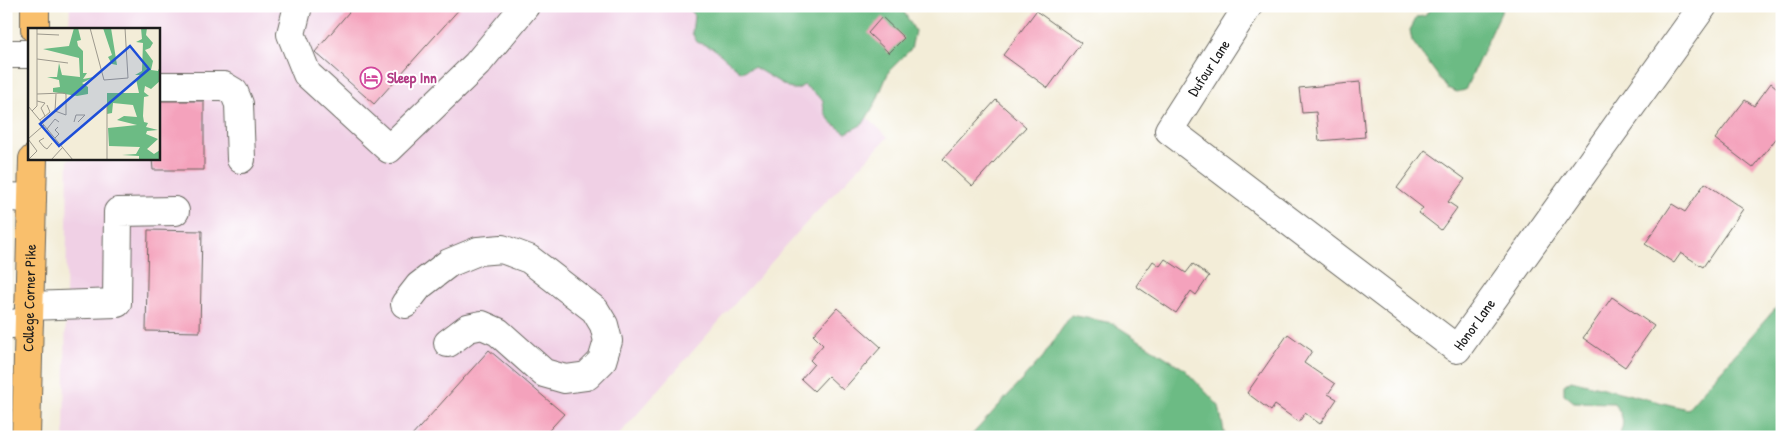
<svg xmlns="http://www.w3.org/2000/svg" width="1788" height="443" font-family="'Patrick Hand',sans-serif">
	<style>
		.built { fill: #f0d0e5 }
		.forest { fill: #6cbb84; stroke: #446c50 }
		.building { fill: #f4a2bc }
		.lines { fill: none; stroke-linecap: round; stroke-linejoin: round }
		.minor-casing { stroke: #67655e; stroke-width: 30 }
		.highway-casing { stroke: #67655e; stroke-width: 30 }
		.minor { stroke: #fff; stroke-width: 28 }
		.highway { stroke: #f9bf6c; stroke-width: 28 }
		.labels { text-anchor: middle; stroke-width: 4; stroke-linejoin: round; paint-order: stroke }
		.street-label { font-size: 15px; fill: #1c1c1c; stroke: #fff }
		.hotel-label { font-size: 15px; font-weight: bold; fill: #b23c85; stroke: #fff; text-anchor: start }
		.inset-road { fill: none; stroke: #9d998d; stroke-width: 1 }
		.view { fill: #1d4ed8; fill-opacity: 0.15; stroke: #1d4ed8; stroke-width: 2.5 }
		.inset-edge { fill: none; stroke: #1c1c1c; stroke-width: 2.5 }
	</style>
	<rect width="100%" height="100%" fill="#fff"/>
	<filter id="ink" filterUnits="userSpaceOnUse"><feTurbulence type="fractalNoise" baseFrequency=".02" numOctaves="2"/><feDisplacementMap in="SourceGraphic" scale="10" xChannelSelector="R" yChannelSelector="G"/><feConvolveMatrix kernelMatrix="1 2 1 2 8 2 1 2 1" color-interpolation-filters="sRGB"/></filter>
	<filter id="wash" filterUnits="userSpaceOnUse"><feTurbulence type="fractalNoise" baseFrequency=".0096" numOctaves="4" result="noise"/><feDisplacementMap in="SourceGraphic" scale="20" xChannelSelector="R" yChannelSelector="G"/><feGaussianBlur stdDeviation="1.12" result="paint"/><feColorMatrix in="noise" values="0 0 0 0 0 0 0 0 0 0 0 0 0 0 0 0 0 1.4 0 .05"/><feComposite in="paint" operator="in"/></filter>
	<g filter="url(#wash)">
		<rect width="100%" height="100%" fill="#f3edd8"/>
		<!-- built -->
		<polygon class="built" points="70,6 746,6 888,137 807,222 617,437 64,437 68,159 159,159 159,29 69,29"/>
		<!-- forest -->
		<g class="forest">
			<path d="M689,6h209l6,6 11,19 -4,18 -22,22 -13,31 -13,22 -17,9c-13,-9 -23,-15 -23,-33l-19,-15 -6,4h-7l-37,-22 -13,5 -28,-24 -16,-6 -5,-9 2,-17z"/>
			<polygon points="1432,6 1504,6 1465,90 1457,92 1447,88 1412,41 1410,30 1417,17 1425,16"/>
			<path d="M1782,301v136h-164c8,-13 5,-22 -4,-34l-40,-1 -10,-8v-9l7,-5 116,29z"/>
			<polygon points="1071,315 1112,323 1184,369 1219,406 1225,437 970,437 1043,357"/>
		</g>
		<g id="blocks">
			<!-- building -->
			<g class="building">
				<polygon points="354,6 462,6 374,104 315,52"/>
				<polygon points="1036,11 1081,43 1048,88 1003,55"/>
				<polygon points="882,17 904,38 889,53 868,33"/>
				<polygon points="1360,82 1365,137 1319,141 1316,112 1302,113 1299,88"/>
				<polygon points="1771,83 1782,92 1782,131 1753,168 1715,139 1745,100 1754,106"/>
				<polygon points="996,100 1026,127 972,186 943,159"/>
				<polygon points="159,101 204,101 204,170 153,170 152,159 159,159"/>
				<polygon points="1425,150 1465,179 1448,202 1457,208 1441,230 1419,213 1423,208 1397,188"/>
				<polygon points="1705,183 1743,209 1703,267 1681,253 1674,263 1645,244 1672,204 1685,212"/>
				<polygon points="148,230 202,231 200,332 146,331"/>
				<polygon points="1165,259 1186,273 1193,264 1209,276 1196,295 1191,291 1176,313 1136,286 1153,261 1160,266"/>
				<polygon points="1612,297 1654,326 1625,367 1583,338"/>
				<polygon points="837,308 881,347 843,390 828,376 814,391 801,379 814,364 810,360 823,345 813,335"/>
				<polygon points="1288,334 1312,351 1304,363 1335,384 1328,394 1337,399 1320,424 1305,413 1299,422 1275,405 1271,411 1247,393"/>
				<polygon points="489,350 564,414 543,437 411,437"/>
			</g>
		</g>
	</g>
	<g filter="url(#ink)">
		<use href="#blocks" fill-opacity="0" stroke="#67655e" stroke-width="1"/>
		<g class="lines">
			<!-- minor casing -->
			<g class="minor-casing">
				<g id="minor">
					<polyline points="298,6 291,34 307,74 389,149 477,64 525,6"/>
					<path id="s1" d="M1248,6l-79,124 288,219 246,-343"/>
					<polyline points="6,54 29,54"/>
					<polyline points="159,86 224,86 234,92 239,104 241,159"/>
					<polyline points="6,197 32,198"/>
					<polyline points="405,304 419,286 449,263 478,251 502,249 529,259 595,310 604,325 608,341 602,361 587,376 565,379 544,373 498,332 482,325 468,328 448,343"/>
					<polyline points="29,306 117,303 118,212 175,211"/>
					<polyline points="6,325 29,321"/>
				</g>
			</g>
			<!-- highway casing -->
			<g class="highway-casing">
				<g id="highway">
					<polyline points="35,29 35,6"/>
					<path id="s2" d="M26,437l7,-278"/>
				</g>
			</g>
			<!-- minor -->
			<use href="#minor" class="minor"/>
			<!-- highway -->
			<use href="#highway" class="highway"/>
		</g>
	</g>
	<!-- icons -->
	<defs>
		<g id="hotel-ring" transform="scale(1.125)"><circle r="9.5" fill="#fff" stroke="#d1479c" stroke-width="1.5"/><path d="M-6-4.5h1.5V1H6V5H4.5V3h-9V5H-6ZM-4 0a1.8 1.8 0 1 1 3.6 0ZM.5 0V-2.5h3Q6-2.5 6 0Z" fill="#d1479c"/></g>
	</defs>
	<g fill-rule="evenodd">
		<use href="#hotel-ring" x="371" y="78"/>
	</g>
	<g class="labels">
		<!-- street labels -->
		<g class="street-label">
			<text transform="translate(1209 68) rotate(-57)" y="5">Dufour Lane</text>
			<text dy="5" stroke="none"><textPath href="#s2" startOffset="139">College Corner Pike</textPath></text>
			<text dy="5" stroke="none"><textPath href="#s1" startOffset="539">Honor Lane</textPath></text>
		</g>
		<!-- hotel labels -->
		<g class="hotel-label">
			<text x="387" y="83">Sleep Inn</text>
		</g>
	</g>
	<!-- overview -->
	<g transform="translate(28 28)">
		<rect width="132" height="132" fill="#f3edd8"/>
		<path d="M46,0h4l3,12 -4,1 1,5 5,5v22h4l-4,6 11,-2 -12,6 6,4v7l-11,2 -24,-4v-4l7,-1 -1,-7 -12,-3h10l2,-14 3,12 18,2 -1,-19 -36,-9 26,-3zM75,0h8l6,37 -5,-1 -4,-7 4,-2zM113,0h6l-1,7 7,8 -3,5 -5,2 8,11 -2,9 7,1 2,-5 1,14 -10,9 -6,-3 -1,6 5,4 -5,1 -1,19 1,6 4,1 -2,4 12,3 -11,1 -1,3 12,5 -11,10 7,5 6,-4v10h-21v-4l-17,-1 14,-1 4,-7 -31,-1 -1,-18 29,-3 -20,-5 7,-4 13,1 -4,-12 -20,-2 -1,10 -5,1v-21h32l-3,-14 4,-4h-5l7,-4 1,-28 -7,-1 6,-3z" fill="#6cbb84"/>
		<path class="inset-road" d="M62,0l14,52 24,-2 -3,-50M9,6l22,1M9,31l31,4M9,66l26,-1 3,1v21l-11,-4 1,-17M9,73l8,2 -4,5 4,8 -5,4M0,78l45,54M79,79v53M4,83l5,-5v-78M16,89l6,-5 -3,-7M46,94l2,-7h9l-7,7M19,101l8,-10 4,3M16,110l-5,3 5,6 3,2 5,-6M27,110l4,-4 -4,-4 3,-3M0,111l9,12 -9,9M0,111l16,-14M23,132l12,-13"/>
		<path class="view" d="M102,18l19,23 -90,77 -19,-22z"/>
		<rect width="132" height="132" class="inset-edge"/>
	</g>
	<!-- margin -->
	<rect width="1788" height="443" fill="none" stroke="#fff" stroke-width="25"/>
</svg>
